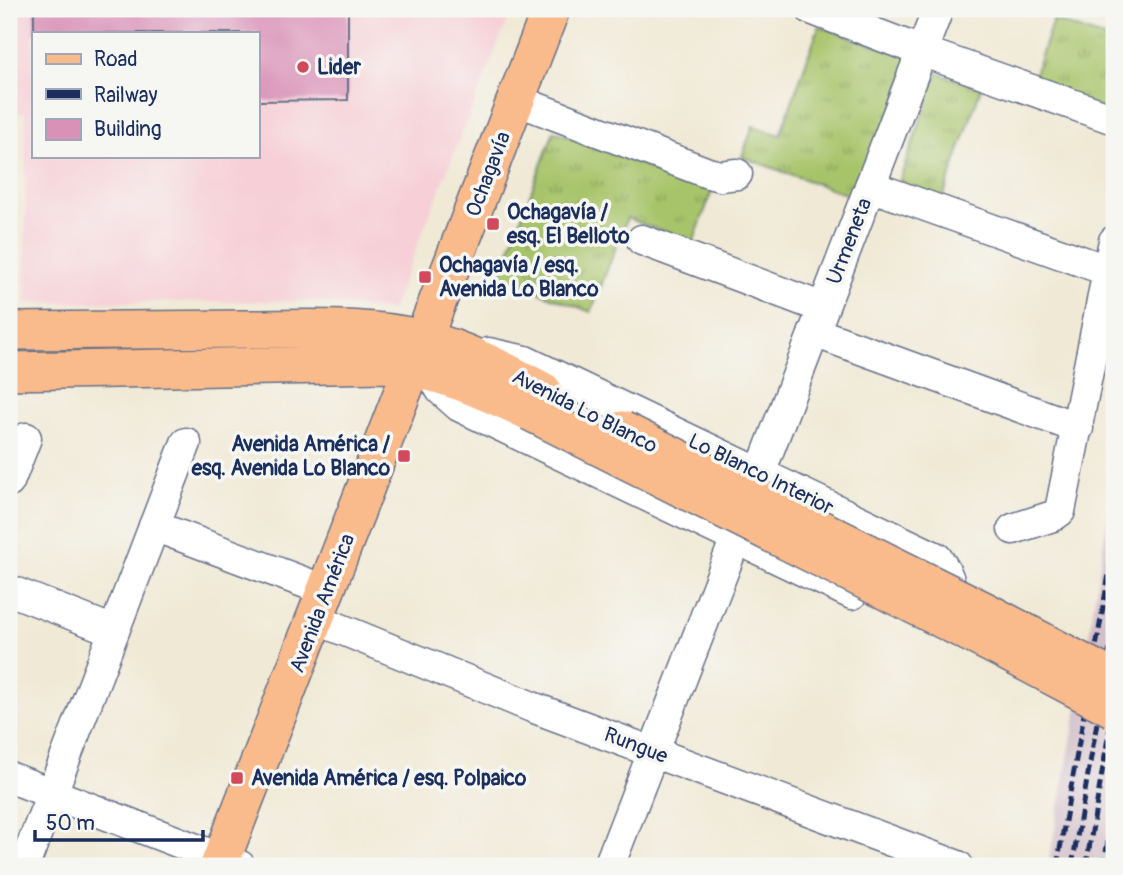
<svg xmlns="http://www.w3.org/2000/svg" width="1123" height="875" font-family="Pangolin,sans-serif">
	<style>
		.built { fill: #f6cfd7; fill-rule: evenodd }
		.industrial { fill: #d1bdc9 }
		.grass { fill: url(#grass-tufts); stroke: #627a64; stroke-width: 2 }
		.building { fill: #d991b7 }
		.lines { fill: none; stroke-linecap: round; stroke-linejoin: round }
		.minor-casing { stroke: #667088; stroke-width: 33 }
		.major-casing { stroke: #667088; stroke-width: 40 }
		.minor { stroke: #fff; stroke-width: 30 }
		.major { stroke: #fabb8c; stroke-width: 37 }
		.rail { stroke: #1b2f5e; stroke-width: 5; stroke-dasharray: 10 5; stroke-linecap: butt }
		.major-bridge-casing { stroke: #667088; stroke-width: 40; stroke-linecap: butt }
		.major-bridge { stroke: #fabb8c; stroke-width: 37 }
		.poi-dot { fill: #d1495b; stroke: #f6f6f2; stroke-width: 2.5 }
		.labels { text-anchor: middle; stroke-width: 7; stroke-linejoin: round; paint-order: stroke }
		.poi-label { font-size: 21px; font-weight: bold; fill: #1b2f5e; stroke: #f6f6f2; text-anchor: start }
		.street-label { font-size: 21px; fill: #1b2f5e; stroke: #f6f6f2 }
	</style>
	<defs>
		<pattern id="grass-tufts" width="24" height="20" patternUnits="userSpaceOnUse" patternTransform="scale(1.75)"><rect width="24" height="20" fill="#a8c46b"/><path d="M3 7l-1-3M5 7V3M7 7l1-3M15 17l-1-3M17 17v-4M19 17l1-3" fill="none" stroke="#88a05b"/></pattern>
	</defs>
	<rect width="100%" height="100%" fill="#f6f6f2"/>
	<filter id="ink" filterUnits="userSpaceOnUse"><feTurbulence type="fractalNoise" baseFrequency=".0143" numOctaves="2"/><feDisplacementMap in="SourceGraphic" scale="14" xChannelSelector="R" yChannelSelector="G"/><feConvolveMatrix kernelMatrix="1 2 1 2 8 2 1 2 1" color-interpolation-filters="sRGB"/></filter>
	<filter id="wash" filterUnits="userSpaceOnUse"><feTurbulence type="fractalNoise" baseFrequency=".00686" numOctaves="4" result="noise"/><feDisplacementMap in="SourceGraphic" scale="28" xChannelSelector="R" yChannelSelector="G"/><feGaussianBlur stdDeviation="1.57" result="paint"/><feColorMatrix in="noise" values="0 0 0 0 0 0 0 0 0 0 0 0 0 0 0 0 0 1.4 0 .05"/><feComposite in="paint" operator="in"/></filter>
	<g filter="url(#wash)">
		<rect width="100%" height="100%" fill="#f0e9d5"/>
		<!-- built -->
		<path class="built" d="M9,9h503l-121,302 -76,-10 -289,2 -1,-190h-16zM33,33h224v123h-224z"/>
		<!-- industrial -->
		<polygon class="industrial" points="1114,477 1114,866 1048,866 1077,710"/>
		<!-- grass -->
		<g class="grass">
			<polygon points="1053,20 1114,41 1114,113 1031,85"/>
			<polygon points="819,26 911,58 860,199 742,157 753,126 780,135"/>
			<polygon points="937,73 981,88 938,212 894,197"/>
			<polygon points="554,131 712,191 693,243 627,218 591,312 499,277"/>
		</g>
		<g id="blocks">
			<!-- building -->
			<polygon class="building" points="34,9 348,9 348,100 257,101 257,33 34,33"/>
		</g>
	</g>
	<g filter="url(#ink)">
		<use href="#blocks" fill-opacity="0" stroke="#667088" stroke-width="2"/>
		<g class="lines">
			<!-- minor casing -->
			<g class="minor-casing">
				<g id="minor">
					<polyline points="811,9 921,51 1114,119"/>
					<polyline points="516,100 708,173 720,176 737,174"/>
					<polyline points="870,186 1109,271"/>
					<polyline points="642,240 823,308"/>
					<polyline points="814,332 1078,428"/>
					<path d="M488,353l37,8 412,197c13,17 18,32 9,53"/>
					<polyline points="431,373 441,390 459,406 852,594"/>
					<polyline points="760,473 938,9"/>
					<polyline points="9,482 26,438"/>
					<polyline points="154,526 327,591"/>
					<polyline points="1013,529 1053,516 1060,511 1114,241"/>
					<polyline points="9,590 114,631"/>
					<polyline points="316,619 532,707 958,866"/>
					<polyline points="9,777 240,866"/>
					<polyline points="24,866 186,443"/>
					<polyline points="609,866 736,538"/>
				</g>
			</g>
			<!-- major casing -->
			<g class="major-casing">
				<g id="major">
					<path d="M9,331c79,-1 159,-1 238,-2 58,0 118,-4 175,10 42,10 83,32 121,52"/>
					<path d="M9,371l378,-7c51,5 98,27 143,48"/>
					<polyline points="219,866 551,9"/>
				</g>
			</g>
			<!-- minor -->
			<use href="#minor" class="minor"/>
			<!-- major -->
			<use href="#major" class="major"/>
			<!-- rail -->
			<g class="rail">
				<polyline points="1057,866 1114,546"/>
				<polyline points="1072,866 1114,625"/>
				<polyline points="1086,866 1114,703"/>
				<polyline points="1103,866 1114,813"/>
			</g>
			<!-- major-bridge casing -->
			<g class="major-bridge-casing">
				<g id="major-bridge">
					<polyline points="530,412 1001,649 1114,709"/>
					<polyline points="622,430 987,612 1114,679"/>
				</g>
			</g>
			<!-- major-bridge -->
			<use href="#major-bridge" class="major-bridge"/>
		</g>
	</g>
	<!-- markers -->
	<g class="poi-dot">
		<circle cx="303" cy="67" r="7"/>
		<rect x="486" y="217" width="14" height="14" rx="3.5"/>
		<rect x="418" y="270" width="14" height="14" rx="3.5"/>
		<rect x="397" y="449" width="14" height="14" rx="3.5"/>
		<rect x="230" y="771" width="14" height="14" rx="3.5"/>
	</g>
	<g class="labels">
		<!-- poi labels -->
		<g class="poi-label">
			<text x="317" y="74">Lider</text>
			<text x="507" y="219">Ochagavía /<tspan x="507" dy="24">esq. El Belloto</tspan></text>
			<text x="439" y="272">Ochagavía / esq.<tspan x="439" dy="24">Avenida Lo Blanco</tspan></text>
			<text x="390" y="451" text-anchor="end">Avenida América /<tspan x="390" dy="24">esq. Avenida Lo Blanco</tspan></text>
			<text x="251" y="785">Avenida América / esq. Polpaico</text>
		</g>
		<!-- street labels -->
		<g class="street-label">
			<text transform="translate(488 174) rotate(-69)" y="7">Ochagavía</text>
			<text transform="translate(849 241) rotate(-69)" y="7">Urmeneta</text>
			<text transform="translate(585 411) rotate(27)" y="7">Avenida Lo Blanco</text>
			<text transform="translate(761 474) rotate(26)" y="7">Lo Blanco Interior</text>
			<text transform="translate(322 603) rotate(-69)" y="7">Avenida América</text>
			<text transform="translate(636 745) rotate(21)" y="7">Rungue</text>
		</g>
	</g>
	<!-- margin -->
	<rect width="1123" height="875" fill="none" stroke="#f6f6f2" stroke-width="35"/>
	<!-- legend -->
	<rect x="32" y="32" width="228" height="126" fill="#f6f6f2" stroke="#9ea6b7" stroke-width="2"/>
	<rect x="46" y="54" width="35" height="10" fill="#fabb8c" stroke="#9ea6b7" stroke-width="2"/>
	<text x="94" y="66" font-size="21" fill="#1b2f5e">Road</text>
	<rect x="46" y="89" width="35" height="10" fill="#1b2f5e" stroke="#9ea6b7" stroke-width="2"/>
	<text x="94" y="102" font-size="21" fill="#1b2f5e">Railway</text>
	<rect x="46" y="119" width="35" height="21" fill="#d991b7" stroke="#9ea6b7" stroke-width="2"/>
	<text x="94" y="136" font-size="21" fill="#1b2f5e">Building</text>
	<!-- scale -->
	<path d="M35 830v10h168v-10" fill="none" stroke="#1b2f5e" stroke-width="3.5"/>
	<text x="46" y="830" font-size="21" fill="#1b2f5e" stroke="#f6f6f2" stroke-width="5" paint-order="stroke">50 m</text>
</svg>
